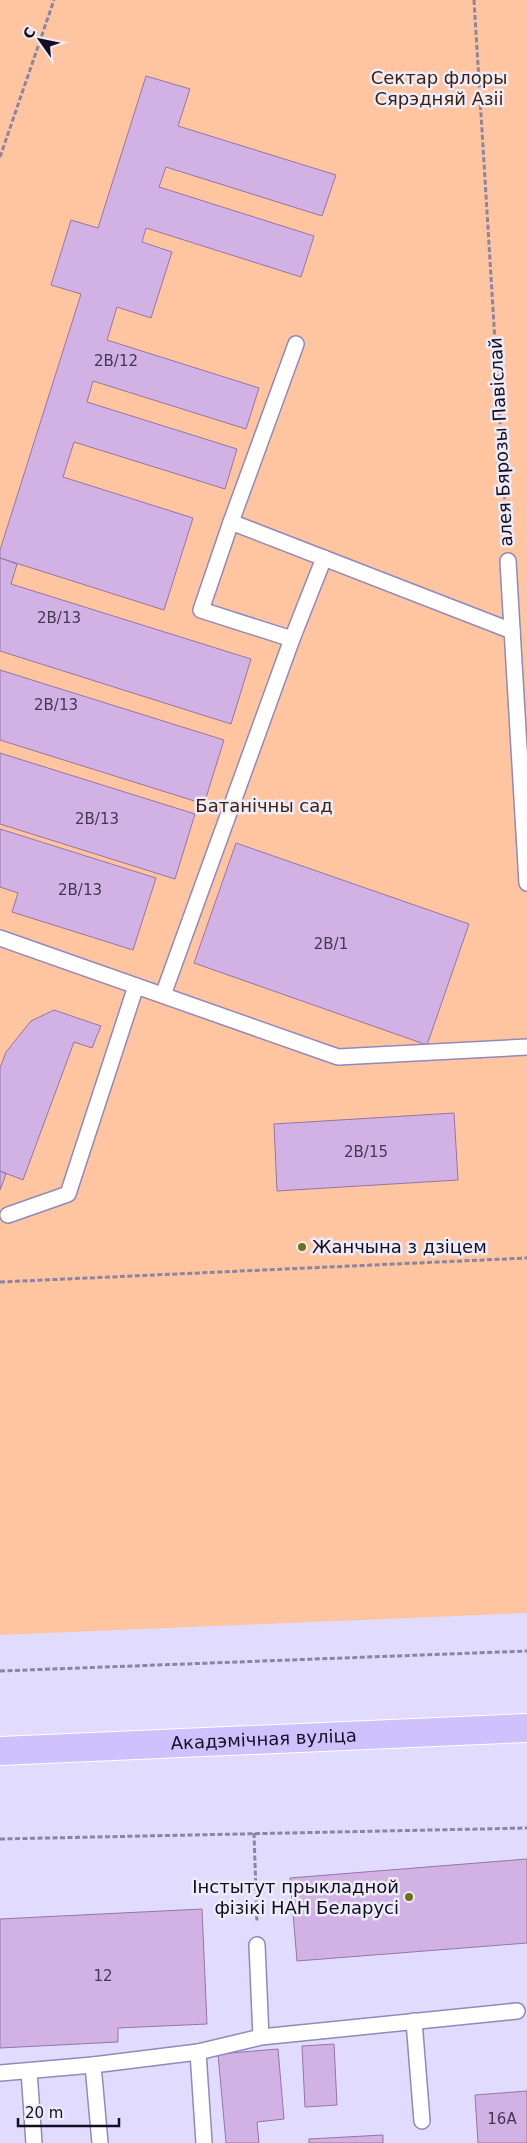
<svg xmlns="http://www.w3.org/2000/svg" width="527" height="2143" font-family="'DejaVu Sans',sans-serif">
	<style>
		.green { fill: #ffc4a0 }
		.building { fill: #d2b2e5; stroke: #9476a5 }
		.lines { fill: none; stroke-linecap: round; stroke-linejoin: round }
		.lane-casing { stroke: #9288bc; stroke-width: 18 }
		.primary-casing { stroke: #fff; stroke-width: 30 }
		.path { stroke: #8a85a1; stroke-width: 3; stroke-dasharray: 5 2.5; stroke-linecap: butt }
		.lane { stroke: #fff; stroke-width: 15 }
		.primary { stroke: #cec1fd; stroke-width: 28 }
		.poi-dot { fill: #6c7219; stroke: #eeecf8; stroke-width: 2 }
		.labels { text-anchor: middle; stroke-width: 5; stroke-linejoin: round; paint-order: stroke }
		.number-label { font-size: 15px; fill: #433753 }
		.park-label { font-size: 18px; fill: #3f220f; stroke: #eeecf8 }
		.street-label { font-size: 18px; fill: #130e22; stroke: #eeecf8 }
		.poi-label { font-size: 18px; fill: #130e22; stroke: #eeecf8; text-anchor: start }
	</style>
	<rect width="100%" height="100%" fill="#e1dcfe"/>
	<!-- green -->
	<polygon class="green" points="0,0 527,0 527,1613 0,1635"/>
	<!-- building -->
	<g class="building">
		<polygon points="146,76 190,89 178,126 336,175 322,216 166,167 159,187 314,236 301,277 146,228 142,242 172,252 151,318 117,307 107,340 259,388 246,429 93,381 87,402 237,449 225,489 74,442 63,477 193,518 164,610 0,558 0,550 81,294 51,285 71,220 98,228"/>
		<polygon points="0,558 17,564 11,584 251,659 231,724 0,651"/>
		<polygon points="0,670 224,740 204,804 0,740"/>
		<polygon points="0,753 195,814 175,879 0,824"/>
		<polygon points="0,829 156,878 133,950 12,912 18,893 0,887"/>
		<polygon points="236,843 469,924 427,1045 194,963"/>
		<polygon points="54,1010 101,1026 92,1048 74,1042 23,1180 0,1171 0,1068 6,1052 31,1021"/>
		<polygon points="454,1113 458,1180 277,1191 274,1124"/>
		<polygon points="0,1171 6,1174 0,1190"/>
		<polygon points="527,1859 527,1943 297,1961 290,1878"/>
		<polygon points="202,1909 207,2024 118,2028 118,2042 0,2048 0,1919"/>
		<polygon points="334,2044 337,2105 305,2107 302,2046"/>
		<polygon points="278,2049 284,2119 257,2122 259,2143 226,2143 218,2054"/>
		<polygon points="527,2091 527,2143 478,2143 475,2095"/>
		<polygon points="383,2135 383,2143 309,2143 309,2139"/>
	</g>
	<g class="lines">
		<!-- lane casing -->
		<g class="lane-casing">
			<g id="lane">
				<polyline points="231,522 296,344"/>
				<polyline points="508,561 527,883"/>
				<polyline points="292,639 324,558"/>
				<polyline points="0,938 338,1057 527,1047"/>
				<polyline points="163,995 292,639 201,610 231,522 512,631"/>
				<polyline points="8,1215 68,1194 136,986"/>
				<polyline points="257,1945 261,2037"/>
				<polyline points="414,2021 422,2121"/>
				<polyline points="198,2052 204,2143"/>
				<polyline points="93,2065 100,2143"/>
				<polyline points="29,2071 34,2143"/>
				<polyline points="0,2073 93,2065 198,2052 261,2037 517,2011"/>
			</g>
		</g>
		<!-- primary casing -->
		<g class="primary-casing">
			<g id="primary">
				<path id="s1" d="M0,1751l527,-23"/>
			</g>
		</g>
		<!-- path -->
		<g class="path">
			<polyline points="474,0 507,537"/>
			<polyline points="0,157 54,0"/>
			<polyline points="0,1282 527,1258"/>
			<polyline points="0,1671 527,1651"/>
			<polyline points="254,1833 257,1922"/>
			<polyline points="0,1839 527,1828"/>
		</g>
		<!-- lane -->
		<use href="#lane" class="lane"/>
		<!-- primary -->
		<use href="#primary" class="primary"/>
	</g>
	<!-- markers -->
	<g class="poi-dot">
		<circle cx="302" cy="1247" r="5"/>
		<circle cx="409" cy="1897" r="5"/>
	</g>
	<g class="labels">
		<!-- number labels -->
		<g class="number-label">
			<text x="116" y="366">2В/12</text>
			<text x="59" y="623">2В/13</text>
			<text x="56" y="710">2В/13</text>
			<text x="97" y="824">2В/13</text>
			<text x="80" y="895">2В/13</text>
			<text x="331" y="949">2В/1</text>
			<text x="366" y="1157">2В/15</text>
			<text x="103" y="1981">12</text>
			<text x="502" y="2124">16А</text>
		</g>
		<!-- park labels -->
		<g class="park-label">
			<text x="439" y="84">Сектар флоры<tspan x="439" dy="21">Сярэдняй Азіі</tspan></text>
			<text x="264" y="812">Батанічны сад</text>
		</g>
		<!-- street labels -->
		<g class="street-label">
			<text transform="translate(501 442) rotate(-93)" y="6">алея Бярозы Павіслай</text>
			<text dy="6" stroke="none"><textPath href="#s1" startOffset="264">Акадэмічная вуліца</textPath></text>
		</g>
		<!-- poi labels -->
		<g class="poi-label">
			<text x="312" y="1253">Жанчына з дзіцем</text>
			<text x="399" y="1893" text-anchor="end">Інстытут прыкладной<tspan x="399" dy="21">фізікі НАН Беларусі</tspan></text>
		</g>
	</g>
	<!-- north arrow -->
	<g transform="translate(40 40) rotate(303)" stroke="#eeecf8" stroke-width="4" paint-order="stroke">
	<path d="M0-4L9 19L0 12L-9 19Z" fill="#130e22"/>
	<text y="-8" font-size="14" font-weight="bold" text-anchor="middle" fill="#130e22">С</text>
	</g>
	<!-- scale -->
	<path d="M18 2118v8h101v-8" fill="none" stroke="#130e22" stroke-width="2.5"/>
	<text x="25" y="2118" font-size="15" fill="#130e22" stroke="#eeecf8" stroke-width="4" paint-order="stroke">20 m</text>
</svg>
